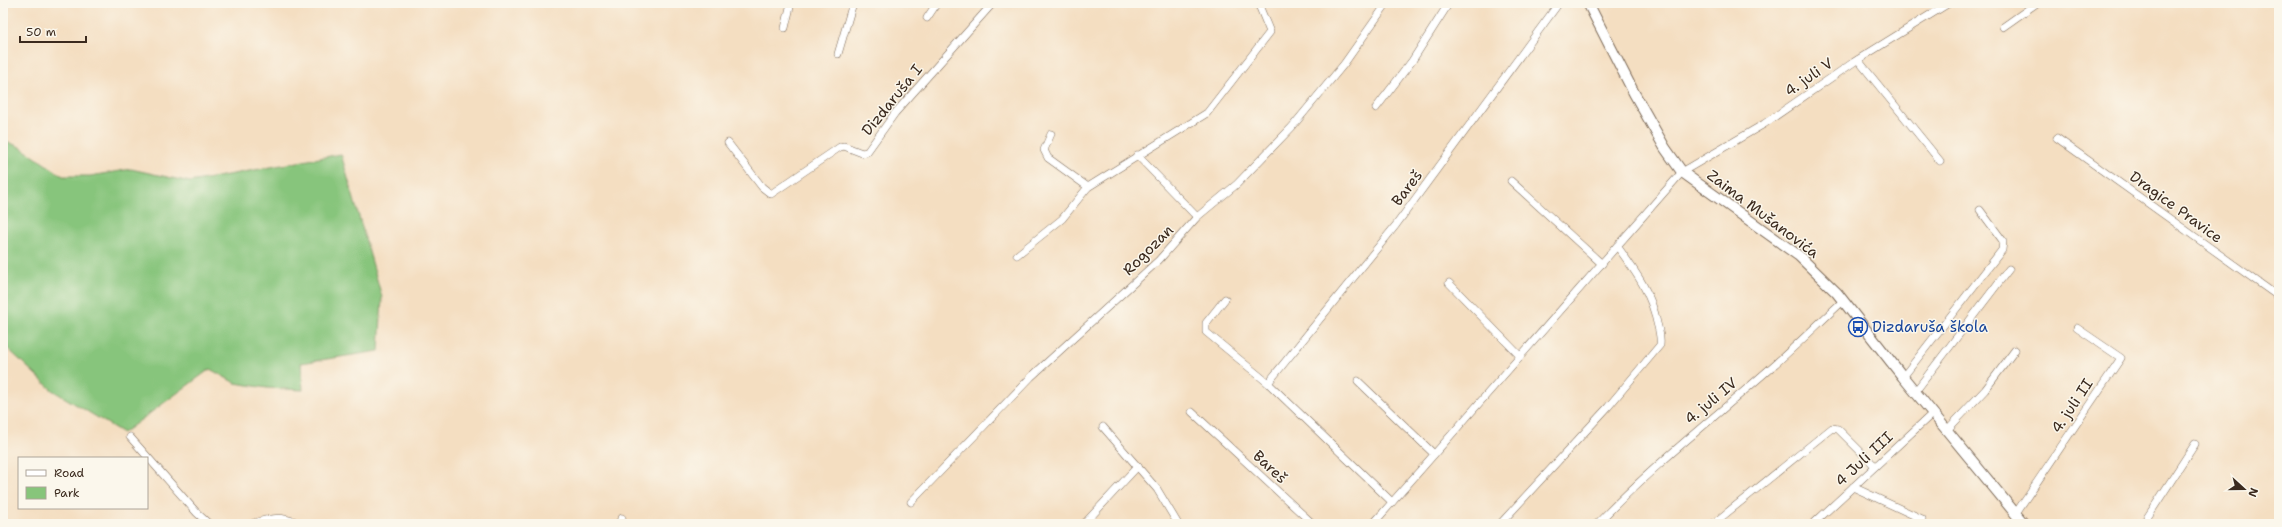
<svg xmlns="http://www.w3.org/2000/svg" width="2282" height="527" font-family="'Shantell Sans',sans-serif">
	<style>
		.green { fill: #87c57b; stroke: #61784c }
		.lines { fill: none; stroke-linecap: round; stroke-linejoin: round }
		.street-casing { stroke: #7c6957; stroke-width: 8 }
		.secondary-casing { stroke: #7c6957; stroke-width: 12 }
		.street { stroke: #fff; stroke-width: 7 }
		.secondary { stroke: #fff; stroke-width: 10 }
		.labels { text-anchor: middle; stroke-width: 3; stroke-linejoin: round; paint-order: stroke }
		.street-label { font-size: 15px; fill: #3b2a1e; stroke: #fbf7ec }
		.transit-label { font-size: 15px; fill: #164399; stroke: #fbf7ec; text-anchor: start }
	</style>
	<rect width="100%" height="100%" fill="#fbf7ec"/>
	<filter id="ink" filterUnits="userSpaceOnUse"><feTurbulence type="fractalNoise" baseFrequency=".025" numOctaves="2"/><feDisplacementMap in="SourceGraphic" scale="8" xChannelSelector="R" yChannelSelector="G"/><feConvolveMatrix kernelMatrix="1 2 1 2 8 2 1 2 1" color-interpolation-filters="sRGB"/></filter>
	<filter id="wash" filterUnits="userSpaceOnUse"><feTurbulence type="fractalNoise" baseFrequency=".012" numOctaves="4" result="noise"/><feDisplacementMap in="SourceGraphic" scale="16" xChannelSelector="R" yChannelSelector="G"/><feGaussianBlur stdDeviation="0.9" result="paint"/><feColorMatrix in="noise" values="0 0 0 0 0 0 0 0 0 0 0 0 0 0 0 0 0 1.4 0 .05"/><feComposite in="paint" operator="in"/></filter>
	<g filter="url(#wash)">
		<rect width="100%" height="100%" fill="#f4dec1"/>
		<!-- green -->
		<polygon class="green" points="3,140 20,147 63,176 90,176 131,169 190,182 341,154 382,297 379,351 301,363 303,390 267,388 235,383 210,369 123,433 52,390 3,344"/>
	</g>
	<g filter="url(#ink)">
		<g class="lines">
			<!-- street casing -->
			<g class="street-casing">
				<g id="street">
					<polyline points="927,18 937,3"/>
					<polyline points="2003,27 2037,3"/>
					<polyline points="785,28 791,3"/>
					<polyline points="838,54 853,3"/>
					<polyline points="1858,60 1940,161"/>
					<polyline points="1376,108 1412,61 1449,3"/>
					<polyline points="1051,134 1044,150 1048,158 1088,187"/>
					<polyline points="2057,138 2279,297"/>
					<polyline points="728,143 762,187 771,194 840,147 844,146 862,153 867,152 895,113 993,3"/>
					<polyline points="1137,155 1197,217"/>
					<polyline points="1511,181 1602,264"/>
					<polyline points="1017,255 1062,219 1088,187 1207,113 1270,32 1258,3"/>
					<polyline points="1449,283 1520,356"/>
					<polyline points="1225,299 1206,323 1206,332 1268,383"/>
					<polyline points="1903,377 2002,250 2003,241 1980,210"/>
					<polyline points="1358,381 1434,454"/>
					<polyline points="1915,392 2009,269"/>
					<polyline points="1192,412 1313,524"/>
					<polyline points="1103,427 1157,489 1178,524"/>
					<polyline points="1948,429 1985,390 2015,350"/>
					<polyline points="130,437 197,513 209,524"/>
					<polyline points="1853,487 1922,519"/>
					<polyline points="911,502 1031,377 1159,260 1197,217 1237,184 1292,127 1344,64 1387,3"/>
					<polyline points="1392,502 1268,383 1396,225 1559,3"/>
					<polyline points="2016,513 2121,358 2077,328"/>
					<path d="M252,524c18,-7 30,-8 48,0"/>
					<polyline points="618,524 622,518"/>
					<polyline points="1084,524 1138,466"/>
					<polyline points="1373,524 1682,172 1764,124 1854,62 1949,3"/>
					<path d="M1500,524l108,-117 52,-62c1,-8 -1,-15 -3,-22 -6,-31 -22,-52 -40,-77"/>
					<path d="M1597,524c55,-58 117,-106 177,-159 24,-21 46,-43 69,-64"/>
					<polyline points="1713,524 1832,428 1838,429 1875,466"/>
					<polyline points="1813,524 1933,413"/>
					<polyline points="2143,524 2195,444"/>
				</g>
			</g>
			<!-- secondary casing -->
			<g class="secondary-casing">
				<polyline id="secondary" points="1588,3 1634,93 1665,148 1682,172 1799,256 1837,293 1903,377 2024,524"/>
			</g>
			<!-- street -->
			<use href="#street" class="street"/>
			<!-- secondary -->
			<use href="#secondary" class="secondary"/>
		</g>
	</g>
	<!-- icons -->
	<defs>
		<g id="bus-ring" transform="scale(1)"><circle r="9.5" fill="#fbf7ec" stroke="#1a4fb4" stroke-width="1.5"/><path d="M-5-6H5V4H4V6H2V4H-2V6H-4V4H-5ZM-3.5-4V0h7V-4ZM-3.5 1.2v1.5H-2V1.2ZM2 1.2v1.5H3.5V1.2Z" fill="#1a4fb4"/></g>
	</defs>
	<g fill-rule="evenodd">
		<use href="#bus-ring" x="1858" y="327"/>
	</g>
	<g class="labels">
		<!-- street labels -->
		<g class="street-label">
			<text transform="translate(1809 77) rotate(-35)" y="5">4. juli V</text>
			<text transform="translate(892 100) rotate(-51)" y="5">Dizdaruša I</text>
			<text transform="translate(1407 188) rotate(-53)" y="5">Bareš</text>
			<text transform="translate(2176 207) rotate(36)" y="5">Dragice Pravice</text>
			<text transform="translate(1763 214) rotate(37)" y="5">Zaima Mušanovića</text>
			<text transform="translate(1148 250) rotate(-45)" y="5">Rogozan</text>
			<text transform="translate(1711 401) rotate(-40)" y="5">4. juli IV</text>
			<text transform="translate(2072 406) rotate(-56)" y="5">4. juli II</text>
			<text transform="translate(1864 459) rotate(-43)" y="5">4 Juli III</text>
			<text transform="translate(1270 467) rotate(43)" y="5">Bareš</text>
		</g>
		<!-- transit labels -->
		<g class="transit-label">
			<text x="1872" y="332">Dizdaruša škola</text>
		</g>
	</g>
	<!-- margin -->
	<rect width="2282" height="527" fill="none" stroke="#fbf7ec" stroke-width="16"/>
	<!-- legend -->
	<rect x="18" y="457" width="130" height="52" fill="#fbf7ec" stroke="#aea59a"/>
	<rect x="26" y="470" width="20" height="6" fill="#ffffff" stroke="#aea59a"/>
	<text x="54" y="477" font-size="12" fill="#3b2a1e">Road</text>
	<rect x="26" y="487" width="20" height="12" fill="#87c57b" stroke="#aea59a"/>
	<text x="54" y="497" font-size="12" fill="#3b2a1e">Park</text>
	<!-- north arrow -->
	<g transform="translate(2244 489) rotate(111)" stroke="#fbf7ec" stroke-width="3" paint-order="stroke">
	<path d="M0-3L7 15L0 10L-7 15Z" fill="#3b2a1e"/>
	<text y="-6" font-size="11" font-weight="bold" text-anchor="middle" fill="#3b2a1e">N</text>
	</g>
	<!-- scale -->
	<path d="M20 36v6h66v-6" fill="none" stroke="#3b2a1e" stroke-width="2"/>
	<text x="26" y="36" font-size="12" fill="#3b2a1e" stroke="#fbf7ec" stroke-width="3" paint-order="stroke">50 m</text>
</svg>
